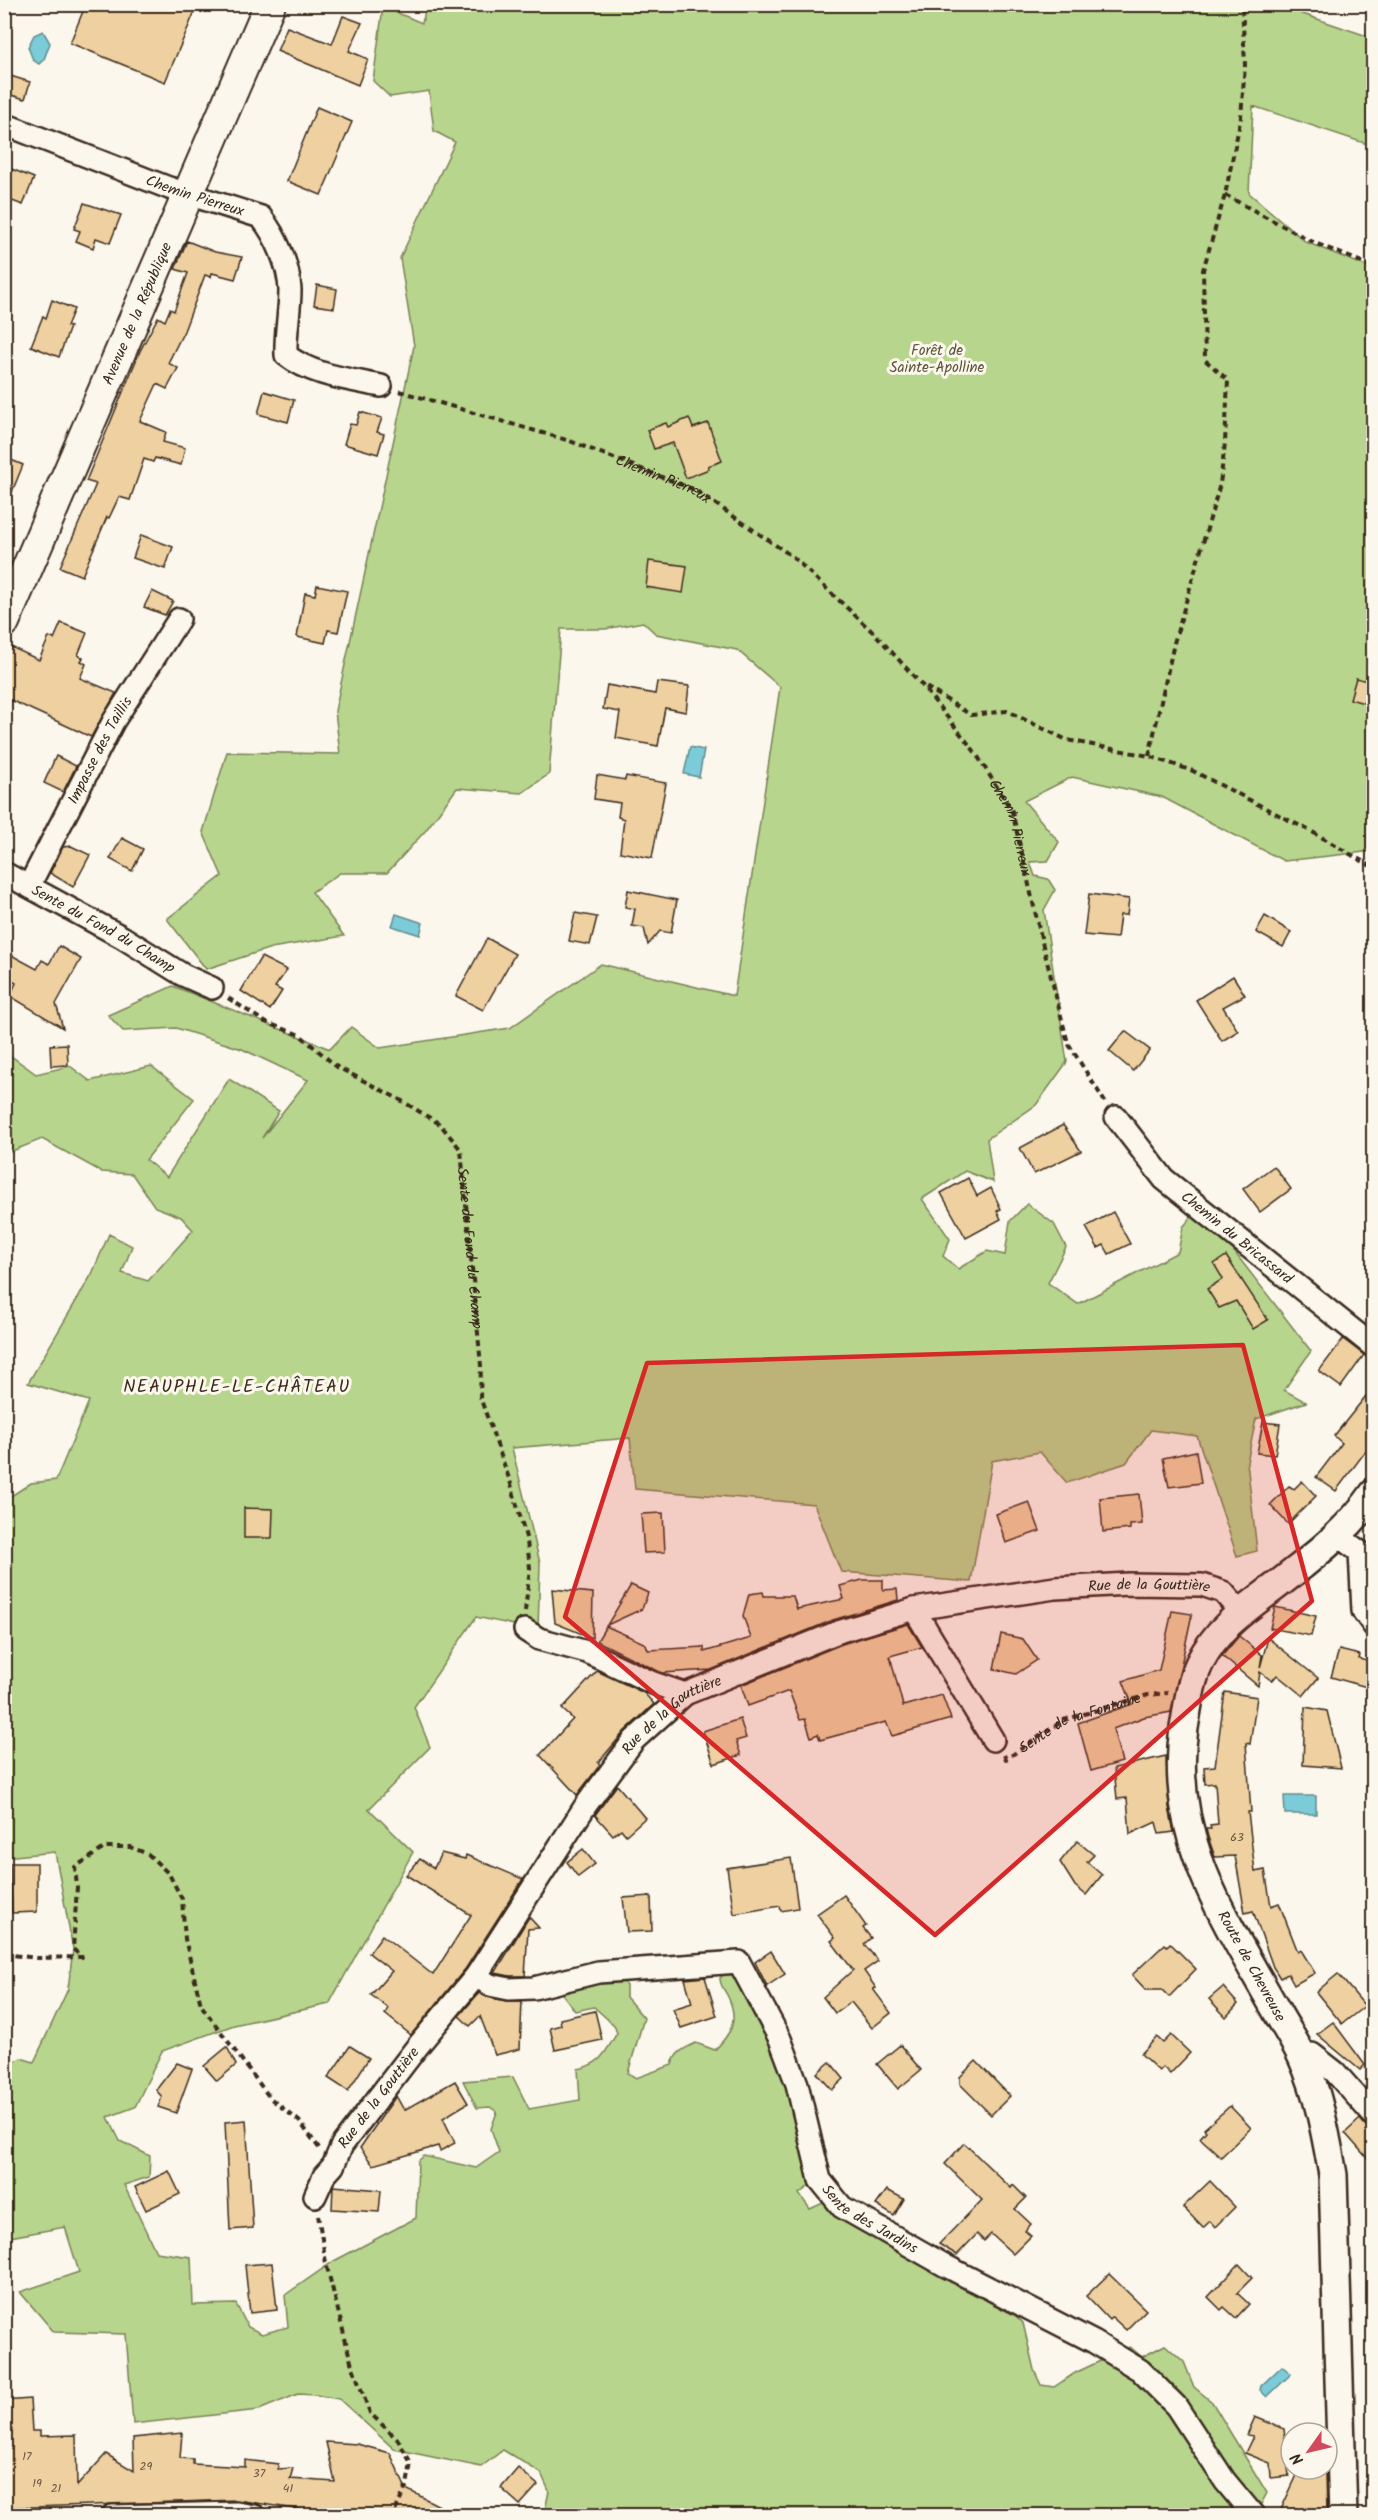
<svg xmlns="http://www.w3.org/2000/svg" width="1378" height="2520" font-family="Kalam,sans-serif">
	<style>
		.green { fill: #b7d58d; stroke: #798056; stroke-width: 1.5 }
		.water { fill: #7bcbd8; stroke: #618b8e; stroke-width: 1.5 }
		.building { fill: #eed0a1; stroke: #3b2a1e; stroke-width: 1.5 }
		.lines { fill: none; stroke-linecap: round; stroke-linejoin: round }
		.minor-casing { stroke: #3b2a1e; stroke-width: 26 }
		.tertiary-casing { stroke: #3b2a1e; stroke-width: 32 }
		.secondary-casing { stroke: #3b2a1e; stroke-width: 34 }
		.path { stroke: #3b2a1e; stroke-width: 4; stroke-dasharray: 6 4.5; stroke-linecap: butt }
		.minor { stroke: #fbf7ec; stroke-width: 21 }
		.tertiary { stroke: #fbf7ec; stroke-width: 27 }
		.secondary { stroke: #fbf7ec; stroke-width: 30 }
		.marked { fill: #d62828; fill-opacity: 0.2; stroke: #d62828; stroke-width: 4.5; stroke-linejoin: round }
		.labels { text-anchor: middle; stroke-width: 6; stroke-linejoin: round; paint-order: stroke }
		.number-label { font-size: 12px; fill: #68543f }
		.street-label { font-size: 15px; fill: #3b2a1e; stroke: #fbf7ec }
		.park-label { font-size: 15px; fill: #5a553a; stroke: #fbf7ec }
		.quarter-label { font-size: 18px; letter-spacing: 1.5px; fill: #3b2a1e; stroke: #fbf7ec }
	</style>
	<rect width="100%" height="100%" fill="#fbf7ec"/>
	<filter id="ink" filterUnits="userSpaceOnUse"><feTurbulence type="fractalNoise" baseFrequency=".0167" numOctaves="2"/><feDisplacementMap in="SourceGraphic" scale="12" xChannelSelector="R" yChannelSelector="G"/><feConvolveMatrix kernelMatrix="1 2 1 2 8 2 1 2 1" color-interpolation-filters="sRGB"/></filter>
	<g filter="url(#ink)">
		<!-- green -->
		<path class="green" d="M427,4h867l6,9 73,25v108l-120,-40 -4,87 57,49 67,27v582l-89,10 -122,-64 -90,-20 -48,24 35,41 -11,19 -18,1 5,14 13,3 7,11 -11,20 23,152 -31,43 -49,34 6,43 -28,-11 -43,28 28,40 -7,17 15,13 29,-18 18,4 5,-34 17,-17 27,20 12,23 -18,36 30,21 100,-52 5,-25 10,-12 36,30 82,106 -27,39 22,12 -50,17 -9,43 10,89 -20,5 -40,-120 -46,-6 -25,33 -59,20 -27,-31 -48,9 -21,121 -130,-10 -27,-68 -179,-15 -5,-51 -118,10 28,115 -2,67 -62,-13 -62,90 16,40 -61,62 44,43 -84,152 -95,21 -72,26 -27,56 -27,10 12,24 30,15 -1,21 -25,8 32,67 35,5 2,48 43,-1 12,23 14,7 26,-7 -3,-32 49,-34 82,-43 2,-57 6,-5 52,12 23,-16 -8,-23 6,-17 -7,-5 -13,1 -14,-27 50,-4 16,32 51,-9 -2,-31c23,-5 27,-16 39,-36l-3,-8 -20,-18 -19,4 -17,-23 63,-11 5,9v11l18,21 -16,55 8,5 36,-13c3,-13 13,-17 24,-22l19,7c15,-16 24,-28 14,-51 -3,-8 -9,-12 -9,-21l11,-10 39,65 44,149 -15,12 11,15 15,-7 186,109 12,12 11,47 7,15 13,2 21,-14 55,-26 12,10 23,-12 19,17 10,25 18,15 55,91 -12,22h-699l-11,-5 4,-19 -8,-18 -38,-23 -22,17 -87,-18 -55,-50 -23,-4 -18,-1 -39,16 -126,14 -7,-90 -72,-2 -34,-40 59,-20 -14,-45 -55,10 -5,4v-174l16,-9 13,4 34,-73 5,-40 -18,-97 -50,5v-361l3,2 23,-15 25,-3 33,-79 -61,-18 64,-109 17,-40 23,12 -10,27 26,8 45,-51 -12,-13 -26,-10 -23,-33 -30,-2 -60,-33 -37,15 -1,-103 32,23 34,-8 20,15 61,-15 43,33 -48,61 21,17 62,-98 50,32 -17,27 46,-58 -66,-31 -66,-21 -53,3 -15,-16 65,-29 157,63 21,-22 29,21 130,-20 91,-64 133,32 46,-309 -43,-37 -81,-16 -13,-12 -38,7h-44l-12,145 -27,19 -65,-5 -31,42 -39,43h-47l-28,19 32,44 -73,12 -65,21 -39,-50 55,-43 -19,-44 24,-80 113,2 -5,-43 79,-365 -14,-88 55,-116 -21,-11 -5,-40 -39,6 -17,-16 10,-74 39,16z"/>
		<!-- water -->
		<g class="water">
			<polygon points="43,31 50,43 44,59 39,64 33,60 28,47 34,35"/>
			<polygon points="690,747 704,750 699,777 684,774"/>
			<polygon points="396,914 423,923 420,935 392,926"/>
			<polygon points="1284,1796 1316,1796 1316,1814 1285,1814"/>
			<polygon points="1282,2366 1291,2374 1267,2397 1260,2390 1261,2386"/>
		</g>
		<!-- building -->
		<g class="building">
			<polygon points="86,4 198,4 165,82 70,43"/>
			<polygon points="343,16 362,23 349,51 368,59 358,85 277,51 287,27 332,44"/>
			<polygon points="4,74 30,82 25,99 4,93"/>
			<polygon points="317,107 352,122 321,195 287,181"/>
			<polygon points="4,166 34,178 23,205 4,198"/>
			<polygon points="84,203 121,215 110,243 96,238 93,248 76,241 80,231 74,229"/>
			<polygon points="187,241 215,252 242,257 235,279 212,273 211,277 205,275 184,331 168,363 178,368 167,389 157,384 140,421 166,432 163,442 185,448 181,465 155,458 153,462 144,459 130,500 119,497 109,518 107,517 82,576 60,567 96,484 86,481 140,351 158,317 165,321 170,309 174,311 188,273 175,269"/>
			<polygon points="317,285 337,289 334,308 314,305"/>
			<polygon points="52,300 74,309 67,326 70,327 59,357 31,346 43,316 46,318"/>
			<polygon points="264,391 294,400 288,422 258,414"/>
			<polygon points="360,412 382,418 377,432 384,434 378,454 344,444 350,424 356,425"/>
			<polygon points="689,418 693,428 708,423 722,461 708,466 709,469 686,478 673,443 654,449 647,430 666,423 668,427"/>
			<polygon points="4,457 23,465 5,509 4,509"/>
			<polygon points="141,535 173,547 165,569 133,558"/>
			<polygon points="649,561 687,566 683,593 646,587"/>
			<polygon points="317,585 347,591 338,632 328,630 325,643 297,637 305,593 315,595"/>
			<polygon points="152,591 173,601 165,615 144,607"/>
			<polygon points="61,623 87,633 78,655 83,658 81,661 86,664 80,678 116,693 91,737 4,697 4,657 9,646 39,660 49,637 54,639"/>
			<polygon points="1356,678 1374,683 1374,706 1350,699"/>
			<polygon points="657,682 689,686 686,712 665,708 658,746 616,738 620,712 603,709 607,685 655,694"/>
			<polygon points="56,756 76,766 63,792 44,783"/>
			<polygon points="597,775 625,780 626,776 666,783 652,858 620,852 624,819 618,817 620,803 594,799"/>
			<polygon points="122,838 143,849 132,871 110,859"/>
			<polygon points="71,846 90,855 73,887 50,873 63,847"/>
			<polygon points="628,890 677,900 671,933 660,931 648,945 644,928 632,926 635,909 625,907"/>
			<polygon points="1089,894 1129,899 1127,915 1120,915 1117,938 1084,935"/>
			<polygon points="575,913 597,917 590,945 569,941"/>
			<polygon points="1265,916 1291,932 1283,947 1256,932"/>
			<polygon points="487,938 515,954 483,1010 456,996"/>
			<polygon points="59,946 81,959 56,1004 63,1028 10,996 16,983 4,976 4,951 37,969 42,960 49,964"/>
			<polygon points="261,957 287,970 275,987 282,991 270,1010 241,991"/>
			<polygon points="1233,976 1245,995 1223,1007 1238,1031 1222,1041 1196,1000"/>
			<polygon points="1125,1031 1150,1050 1133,1071 1109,1051"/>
			<polygon points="67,1044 68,1065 51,1066 50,1045"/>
			<polygon points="1063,1125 1081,1151 1034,1174 1020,1148"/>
			<polygon points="1274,1166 1291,1189 1260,1212 1243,1189"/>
			<polygon points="968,1178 977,1196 991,1188 1001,1209 997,1211 1001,1219 966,1238 941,1193"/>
			<polygon points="1113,1212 1130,1244 1109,1254 1104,1245 1098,1248 1086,1227"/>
			<polygon points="1226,1256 1268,1320 1253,1329 1236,1301 1219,1308 1207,1289 1223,1279 1214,1264"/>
			<polygon points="1343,1339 1364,1355 1341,1387 1319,1371"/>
			<polygon points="1374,1386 1374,1440 1336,1491 1316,1477 1342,1443 1334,1436"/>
			<polygon points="1263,1422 1280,1424 1275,1455 1257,1453"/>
			<polygon points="1196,1451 1201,1483 1169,1487 1163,1458"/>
			<polygon points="1302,1481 1316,1496 1288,1524 1270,1505 1289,1486 1294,1489"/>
			<polygon points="1139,1494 1142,1524 1130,1525 1130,1529 1103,1532 1100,1498"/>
			<polygon points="1029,1502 1040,1531 1006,1543 996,1514"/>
			<polygon points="244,1508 273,1509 272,1538 244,1538"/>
			<polygon points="663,1513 665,1552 644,1553 641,1514"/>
			<polygon points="862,1580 883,1580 883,1590 897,1589 898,1600 833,1620 711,1670 662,1673 597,1641 606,1626 646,1644 648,1650 704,1647 704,1652 751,1638 743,1616 749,1594 763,1592 764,1596 793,1596 797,1609 844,1599 840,1586"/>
			<polygon points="631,1585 648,1593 642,1609 607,1625"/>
			<polygon points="552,1589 593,1593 592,1638 555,1623"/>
			<polygon points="1275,1607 1316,1616 1311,1636 1270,1628"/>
			<polygon points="1172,1611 1192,1614 1171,1712 1144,1717 1113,1729 1122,1762 1091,1771 1078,1723 1132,1704 1123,1681 1159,1670"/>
			<polygon points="908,1624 922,1647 890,1656 903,1706 942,1695 951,1719 892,1736 886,1722 820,1740 818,1734 811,1737 805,1719 800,1720 789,1691 748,1706 741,1685 842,1644"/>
			<polygon points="1001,1634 1023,1639 1037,1660 1016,1674 994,1669"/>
			<polygon points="1239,1636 1262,1655 1260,1668 1268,1638 1318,1678 1303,1696 1277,1675 1272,1681 1260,1672 1258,1686 1222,1656"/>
			<polygon points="1339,1650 1360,1655 1359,1659 1374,1663 1374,1689 1331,1677"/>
			<polygon points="597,1671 644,1693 654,1704 624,1732 598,1763 600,1765 577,1795 540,1755 573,1719 562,1709"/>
			<polygon points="1225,1692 1257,1697 1250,1744 1246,1743 1251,1812 1248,1812 1255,1872 1265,1870 1271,1906 1279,1903 1298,1952 1301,1950 1315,1973 1294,1985 1288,1974 1280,1978 1273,1967 1253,1911 1245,1913 1235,1856 1215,1857 1208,1837 1206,1829 1211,1829 1210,1825 1218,1824 1215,1783 1205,1784 1204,1767 1215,1766"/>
			<polygon points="1305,1707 1327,1711 1341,1768 1303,1765"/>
			<polygon points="740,1719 746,1738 736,1741 741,1755 714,1764 703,1731"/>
			<polygon points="1166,1756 1169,1807 1174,1832 1159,1834 1156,1822 1130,1834 1127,1798 1117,1799 1114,1768"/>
			<polygon points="617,1785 645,1818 626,1835 621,1829 613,1835 595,1815"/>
			<polygon points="1077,1841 1094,1855 1087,1862 1102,1875 1086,1895 1075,1886 1060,1862"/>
			<polygon points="583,1849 595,1864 578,1877 567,1862"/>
			<polygon points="441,1853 465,1859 466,1855 523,1879 466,1968 411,2035 385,2014 388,2008 371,1995 392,1971 369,1953 382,1935 433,1975 471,1915 406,1875 420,1859 434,1868"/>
			<polygon points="791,1858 798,1908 781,1911 780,1906 734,1914 727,1868"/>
			<polygon points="10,1863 37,1863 37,1912 12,1913"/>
			<polygon points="844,1895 866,1926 863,1928 871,1938 864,1944 878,1961 864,1971 876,1988 873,1989 891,2013 872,2028 851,2002 835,2013 823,1997 853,1970 831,1941 835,1938 817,1914"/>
			<polygon points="651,1896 652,1931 627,1932 623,1898"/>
			<polygon points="529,1917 539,1928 528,1929 525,1976 510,1976 495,1973"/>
			<polygon points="1170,1943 1196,1969 1169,1997 1162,1990 1146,1990 1132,1975 1165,1944 1167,1946"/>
			<polygon points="771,1951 785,1974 767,1986 755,1962"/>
			<polygon points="1338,1974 1365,2006 1342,2024 1316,1992"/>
			<polygon points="705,1977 717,2016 681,2028 673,2009 692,2003 685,1979"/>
			<polygon points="1223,1987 1238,2004 1226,2017 1209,1999"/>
			<polygon points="479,1993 487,1997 506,2001 522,2001 520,2049 495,2055 480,2016 470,2026 459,2016"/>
			<polygon points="595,2011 602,2040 555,2050 550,2028 561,2025 560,2019"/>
			<polygon points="1333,2022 1365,2065 1360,2070 1317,2034"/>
			<polygon points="1171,2035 1190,2053 1170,2074 1163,2067 1159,2071 1141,2054 1157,2037 1163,2043"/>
			<polygon points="900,2045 921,2070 898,2089 877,2064"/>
			<polygon points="350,2046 369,2058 348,2091 328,2078"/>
			<polygon points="227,2047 236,2065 217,2081 204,2066"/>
			<polygon points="976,2061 1010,2096 991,2115 960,2084 960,2077"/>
			<polygon points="830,2062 844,2079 832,2090 817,2073"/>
			<polygon points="177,2063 192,2069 176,2113 158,2107 162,2097 156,2090"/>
			<polygon points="455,2081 468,2103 443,2118 455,2143 440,2151 438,2146 373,2165 360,2148 396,2096 404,2110"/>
			<polygon points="1230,2106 1251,2128 1221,2157 1200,2138 1206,2131 1204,2129"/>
			<polygon points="1360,2119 1365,2125 1374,2128 1374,2166 1345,2133"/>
			<polygon points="246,2120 253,2228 230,2230 225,2122"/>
			<polygon points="964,2143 1011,2188 1013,2185 1026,2198 1015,2209 1031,2224 1025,2231 1031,2236 1013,2254 991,2234 984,2241 977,2234 957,2255 939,2244 982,2200 945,2164"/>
			<polygon points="169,2171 180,2194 146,2210 135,2187"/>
			<polygon points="1210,2181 1235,2207 1215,2227 1210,2221 1203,2228 1183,2207"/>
			<polygon points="333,2186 381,2190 379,2212 332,2209"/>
			<polygon points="887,2190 904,2199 894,2216 876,2205"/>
			<polygon points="272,2263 277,2310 250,2313 245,2265"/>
			<polygon points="1239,2264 1252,2278 1237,2293 1249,2304 1236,2318 1224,2307 1221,2310 1208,2297"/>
			<polygon points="1109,2274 1146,2310 1126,2330 1112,2317 1109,2320 1086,2296"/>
			<polygon points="30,2399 32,2431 40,2431 40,2436 76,2435 77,2486 106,2454 134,2471 133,2438 182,2433 180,2458 193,2459 193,2464 245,2467 245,2460 278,2464 278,2469 293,2468 290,2479 335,2482 326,2442 357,2444 390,2453 406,2489 459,2516 341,2516 237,2500 4,2508 4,2401"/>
			<polygon points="1255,2417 1284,2429 1289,2476 1271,2478 1270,2463 1245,2453 1253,2436 1247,2435"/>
			<polygon points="518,2468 538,2485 520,2505 501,2488"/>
			<polygon points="1298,2473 1326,2473 1327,2512 1312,2513 1311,2516 1278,2516"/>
		</g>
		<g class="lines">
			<!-- minor casing -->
			<g class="minor-casing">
				<g id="minor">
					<path id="s4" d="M4,124l165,64 92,29c15,19 28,48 29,73 0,22 -5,43 -4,65 27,21 63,24 95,31"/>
					<path id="s5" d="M4,873l118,64 61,38 29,13"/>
					<path id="s6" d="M29,886l84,-164 66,-103"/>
					<path id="s7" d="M1116,1117l48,62 210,168"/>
					<polyline points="1337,1535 1360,1552 1363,1611 1374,1626"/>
					<polyline points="914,1609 993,1740"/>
					<polyline points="525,1630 539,1639 587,1652 653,1683 685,1694"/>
					<path id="s8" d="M476,1976l14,9 19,4 25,-1 64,-16 141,-10 41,77 17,45 23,96 22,27 104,59 148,76 46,28 36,36 49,75 29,35"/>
					<polyline points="1302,2057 1312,2054 1335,2072 1374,2116"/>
					<path id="s9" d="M315,2196l9,-20 9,-10 9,-21 75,-98 59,-71 110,-171 48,-65 51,-46 153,-62 76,-23 141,-21 74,-4 73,1 21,7 17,20"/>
					<polyline points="112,2516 237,2513 255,2516"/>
				</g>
			</g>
			<!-- tertiary casing -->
			<g class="tertiary-casing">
				<path id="tertiary" d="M1343,2516l-10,-341c-7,-39 -14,-81 -31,-118 -7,-16 -18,-32 -26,-47 -51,-91 -108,-173 -92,-282 4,-22 6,-46 16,-66 20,-40 57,-60 90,-87 31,-24 62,-50 84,-82"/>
			</g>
			<!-- secondary casing -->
			<g class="secondary-casing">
				<g id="secondary">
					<path id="s10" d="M4,622l266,-618"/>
				</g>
			</g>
			<!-- path -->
			<g class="path">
				<polyline points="1225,195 1315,243 1374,267"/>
				<path id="s1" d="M399,391l171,50 125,49 98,67 85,80 43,47 54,68 37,59 31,135 25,97 37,59"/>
				<polyline points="926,687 971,715 1007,711 1067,740 1149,756 1193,771 1316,834 1374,868"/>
				<polyline points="1149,756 1174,643 1220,484 1225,443 1228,380 1205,360 1203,270 1225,195 1241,117 1245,65 1242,4"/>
				<path id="s2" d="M228,998l37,24 35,13 37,32 60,31 43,26 21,26 20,216 -1,31 31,87 16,57 3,27 -5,43"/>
				<path id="s3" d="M1004,1755l2,4 58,-39 84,-25 20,-2"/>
				<polyline points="4,1954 37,1958 82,1957 73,1949 77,1887 75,1867 106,1847 130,1847 148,1854 169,1874 182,1899 185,1939 201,2005 270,2098 299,2121 319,2148"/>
				<polyline points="318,2215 326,2263 351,2362 370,2413 398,2440 411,2463 407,2485 393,2516"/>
			</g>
			<!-- minor -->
			<use href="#minor" class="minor"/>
			<!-- tertiary -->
			<use href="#tertiary" class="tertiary"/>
			<!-- secondary -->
			<use href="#secondary" class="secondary"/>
		</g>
	</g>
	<!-- marked area -->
	<path class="marked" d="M1243,1345l69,256 -377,334 -370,-318 82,-254z"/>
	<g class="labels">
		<!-- number labels -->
		<g class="number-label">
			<text x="1237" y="1841">63</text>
			<text x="27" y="2460">17</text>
			<text x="146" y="2470">29</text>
			<text x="259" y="2477">37</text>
			<text x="37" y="2487">19</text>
			<text x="56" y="2492">21</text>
			<text x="288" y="2492">41</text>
		</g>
		<!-- street labels -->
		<g class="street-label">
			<text dy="5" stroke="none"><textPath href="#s4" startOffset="204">Chemin Pierreux</textPath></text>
			<text dy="5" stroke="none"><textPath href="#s10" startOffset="336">Avenue de la République</textPath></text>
			<text dy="5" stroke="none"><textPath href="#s1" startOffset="279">Chemin Pierreux</textPath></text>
			<text dy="5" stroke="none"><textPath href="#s6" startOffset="153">Impasse des Taillis</textPath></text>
			<text dy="5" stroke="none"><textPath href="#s1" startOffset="783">Chemin Pierreux</textPath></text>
			<text dy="5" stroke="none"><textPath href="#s5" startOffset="114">Sente du Fond du Champ</textPath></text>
			<text dy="5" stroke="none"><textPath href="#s7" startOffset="172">Chemin du Bricassard</textPath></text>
			<text dy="5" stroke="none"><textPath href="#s2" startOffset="380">Sente du Fond du Champ</textPath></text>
			<text dy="5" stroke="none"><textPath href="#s9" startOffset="1108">Rue de la Gouttière</textPath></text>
			<text dy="5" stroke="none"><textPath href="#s9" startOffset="604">Rue de la Gouttière</textPath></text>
			<text dy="5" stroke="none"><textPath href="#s3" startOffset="88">Sente de la Fontaine</textPath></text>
			<text transform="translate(1252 1966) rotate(61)" y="5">Route de Chevreuse</text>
			<text dy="5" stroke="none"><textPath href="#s9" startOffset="118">Rue de la Gouttière</textPath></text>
			<text dy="5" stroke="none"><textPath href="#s8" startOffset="567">Sente des Jardins</textPath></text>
		</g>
		<!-- park labels -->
		<g class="park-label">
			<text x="937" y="355">Forêt de<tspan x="937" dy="17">Sainte-Apolline</tspan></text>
		</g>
		<!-- quarter labels -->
		<g class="quarter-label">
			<text x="237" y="1392">NEAUPHLE-LE-CHÂTEAU</text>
		</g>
	</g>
	<!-- margin -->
	<rect width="1378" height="2520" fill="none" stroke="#fbf7ec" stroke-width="24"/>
	<rect x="12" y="12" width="1354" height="2496" fill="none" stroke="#3b2a1e" stroke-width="2" filter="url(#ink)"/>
	<!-- north arrow -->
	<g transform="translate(1309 2451) rotate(236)"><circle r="28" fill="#fbf7ec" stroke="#aea59a" stroke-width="1.5"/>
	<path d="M0-4.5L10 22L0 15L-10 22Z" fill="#d1495b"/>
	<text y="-9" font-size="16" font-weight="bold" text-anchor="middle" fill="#3b2a1e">N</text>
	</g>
</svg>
